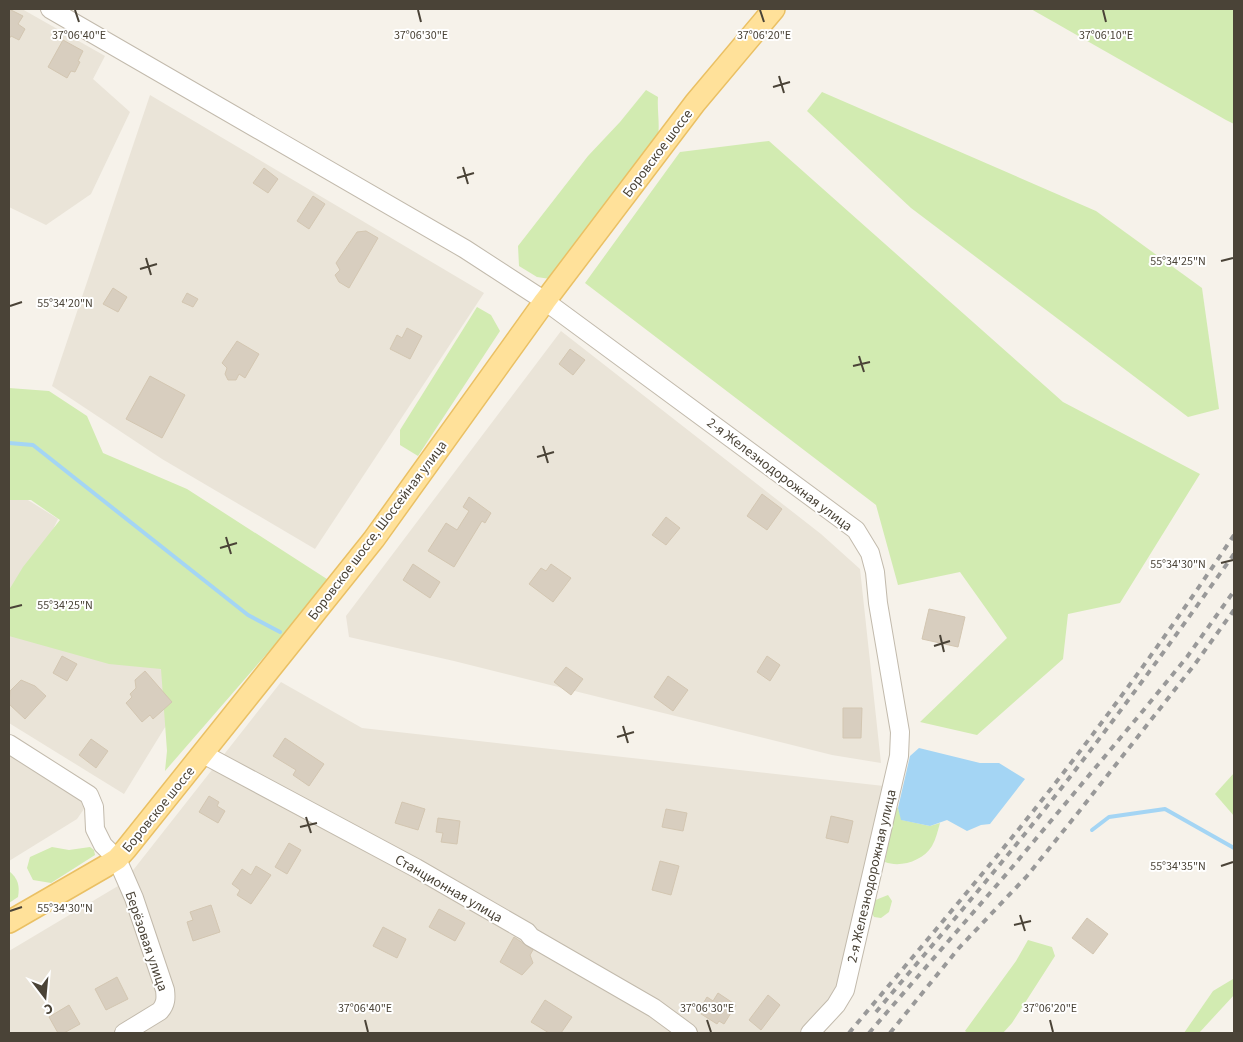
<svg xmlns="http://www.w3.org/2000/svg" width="1243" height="1042" font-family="'Source Sans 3',sans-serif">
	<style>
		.residential { fill: #eae4d8 }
		.green { fill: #d2ebb1 }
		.water { fill: #a4d5f4 }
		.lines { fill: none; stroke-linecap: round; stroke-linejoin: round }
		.stream { stroke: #a4d5f4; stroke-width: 4 }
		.building { fill: #d8cebf; stroke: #d3c6b1 }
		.minor-casing { stroke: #c2baac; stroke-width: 20 }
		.major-casing { stroke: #eac064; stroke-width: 24 }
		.minor { stroke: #fff; stroke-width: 18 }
		.major { stroke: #ffe19a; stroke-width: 21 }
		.rail { stroke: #999; stroke-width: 4; stroke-dasharray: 6 6; stroke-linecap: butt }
		.ticks { fill: none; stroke: #4a4337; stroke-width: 2 }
		.labels { text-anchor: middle; stroke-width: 4; stroke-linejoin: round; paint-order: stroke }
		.street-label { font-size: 14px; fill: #4a4337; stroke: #fff }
		.ticks-label { font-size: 12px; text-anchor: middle; fill: #4a4337; stroke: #fff; stroke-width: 4; stroke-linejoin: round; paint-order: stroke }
	</style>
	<rect width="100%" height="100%" fill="#f6f2ea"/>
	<!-- residential -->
	<g class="residential">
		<polygon points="9,9 22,9 105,56 93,79 130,112 91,194 46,225 9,207"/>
		<polygon points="150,95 484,293 315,549 162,459 52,386"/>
		<polygon points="561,331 821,534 860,569 881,763 832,755 454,661 349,637 346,616"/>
		<polygon points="9,488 58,519 31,574 116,600 186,693 124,794 9,723"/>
		<polygon points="281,682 362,728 884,786 836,996 804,1033 9,1033 9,951 123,883"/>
		<polygon points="9,753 74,792 86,806 77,819 9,861"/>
	</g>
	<!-- green -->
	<g class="green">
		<polygon points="1031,9 1234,9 1234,124 1226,120"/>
		<path d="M646,90l12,7c-1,13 2,27 0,40l-108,142 -13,-2 -18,-11 -1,-20 70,-90 32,-34z"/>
		<polygon points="822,92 1096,211 1202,288 1219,409 1188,417 911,208 807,111"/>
		<polygon points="769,141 1063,402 1200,474 1120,603 1068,614 1063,659 977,735 920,722 1007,638 960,572 898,585 876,505 585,283 680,152"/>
		<polygon points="477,307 491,315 500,331 418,456 400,445 400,430"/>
		<polygon points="9,388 49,391 87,416 103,453 187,489 330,581 165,771 167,751 161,669 109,664 9,636 9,590 23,567 60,520 31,500 9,500"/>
		<polygon points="1234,773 1234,816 1215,794"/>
		<path d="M893,804l5,4 4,12 28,6 10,-3c-2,7 -4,16 -8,23 -9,15 -32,22 -47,16l7,-41z"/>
		<polygon points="52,847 69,850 90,847 94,850 95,855 51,883 33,880 27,868 30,857"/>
		<path d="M9,871c9,7 11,15 9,26l-9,6z"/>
		<polygon points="888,895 892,901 889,912 881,918 874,917 870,910 873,901"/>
		<polygon points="1028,940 1052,947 1055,956 1012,1023 1003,1033 968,1033 965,1031 1016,961"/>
		<polygon points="1233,979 1234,995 1199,1033 1184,1033 1213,991"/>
	</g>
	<!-- water -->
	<polygon class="water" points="919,748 980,763 999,763 1025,779 990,824 981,825 967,831 947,820 930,826 901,820 898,808 910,756"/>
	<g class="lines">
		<!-- stream -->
		<g class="stream">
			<polyline points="9,443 33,445 248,615 280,632"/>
			<polyline points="1092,830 1109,817 1165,809 1234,848"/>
		</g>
	</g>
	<!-- building -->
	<g class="building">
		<polygon points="9,9 23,16 18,24 25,29 19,40 11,36 9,39"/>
		<polygon points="63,40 83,51 78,61 80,62 75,72 71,71 67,78 48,67"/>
		<polygon points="264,168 278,179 268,193 253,183"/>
		<polygon points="313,196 325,204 309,229 297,221"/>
		<polygon points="366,231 378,238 349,288 339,282 335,275 340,270 336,263 357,232"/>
		<polygon points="113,288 127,297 118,312 103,304"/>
		<polygon points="187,293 198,299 193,307 182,302"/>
		<polygon points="407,328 422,336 410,359 390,349 397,335 402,338"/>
		<polygon points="237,341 259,354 245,378 239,374 236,380 228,380 225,374 227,368 222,363"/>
		<polygon points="570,349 585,360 573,375 559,364"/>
		<polygon points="150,376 185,395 162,438 126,419"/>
		<polygon points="762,494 782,509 767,530 747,516"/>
		<polygon points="469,497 491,513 485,523 482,521 454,567 428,551 446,523 457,530 469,511 463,507"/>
		<polygon points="666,517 680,528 666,545 652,535"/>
		<polygon points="413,564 440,582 430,598 403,580"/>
		<polygon points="551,564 571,578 553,602 529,584 541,568 546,571"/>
		<polygon points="929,609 965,617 958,647 922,639"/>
		<polygon points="62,656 77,664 67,681 53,673"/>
		<polygon points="767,656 780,665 770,681 757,672"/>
		<polygon points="566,667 583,679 571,695 554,682"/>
		<polygon points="145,671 172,702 153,719 150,715 142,722 126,703 132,697 130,694 136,688 135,680"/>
		<polygon points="668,676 688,690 673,711 654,697"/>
		<polygon points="21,680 35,686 46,696 25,719 9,704 10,691"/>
		<polygon points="843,708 862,708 861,738 843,738"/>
		<polygon points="285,738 324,764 309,786 293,775 296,770 273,756"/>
		<polygon points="91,739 108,751 96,768 79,755"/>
		<polygon points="209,796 219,802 217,806 225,811 218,823 199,812"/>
		<polygon points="402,802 425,809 418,830 395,823"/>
		<polygon points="666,809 687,813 683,831 662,827"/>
		<polygon points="831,816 853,821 848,843 826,838"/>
		<polygon points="438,818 460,821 457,844 441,842 443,833 436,832"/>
		<polygon points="289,843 301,850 287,874 275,867"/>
		<polygon points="660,861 679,866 671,895 652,890"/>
		<polygon points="256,866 271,875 251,904 237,895 240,890 232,884 242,869 251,875"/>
		<polygon points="211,905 220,932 193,941 187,922 193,920 190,912"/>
		<polygon points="439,909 465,923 455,941 429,927"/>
		<polygon points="1087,918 1108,934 1093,954 1072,938"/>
		<polygon points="383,927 406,939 397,958 373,946"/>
		<polygon points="514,937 533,950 530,955 533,963 522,975 500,962"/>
		<polygon points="117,977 128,999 106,1010 95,989"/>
		<polygon points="718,993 736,1005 724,1024 719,1021 717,1024 698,1012 707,997 713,1001"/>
		<polygon points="768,995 780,1005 761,1030 749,1020"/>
		<polygon points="545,1000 572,1017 561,1033 549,1033 531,1022"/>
		<polygon points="69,1005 80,1024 64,1033 58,1033 49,1017"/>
	</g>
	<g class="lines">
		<!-- minor casing -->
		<g class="minor-casing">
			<g id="minor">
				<polyline points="50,9 465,249 545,301 856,530 870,553 875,572 878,603 900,732 899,756 845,990 836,1005 810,1033"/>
				<path d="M9,744l80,51 5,12 1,22 8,16 14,14 17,39 31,92c1,8 1,14 -5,21l-36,22"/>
				<polyline points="203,754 416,868 527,932 531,937 654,1008 688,1033"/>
			</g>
		</g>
		<!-- major casing -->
		<g class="major-casing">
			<polyline id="major" points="9,922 106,866 117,859 126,849 374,539 545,301 695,103 774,9"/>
		</g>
		<!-- minor -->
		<use href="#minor" class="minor"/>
		<!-- major -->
		<use href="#major" class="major"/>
		<!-- rail -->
		<g class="rail">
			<path d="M876,1012c59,-70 119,-140 176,-212 63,-80 123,-163 182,-246"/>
			<path d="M849,1033c66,-79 133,-157 197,-238 66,-84 129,-171 188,-260"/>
			<polyline points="869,1033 1009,871 1142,712 1187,657 1234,591"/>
			<polyline points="890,1033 958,949 1027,876 1077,814 1195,664 1234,610"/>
		</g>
	</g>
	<!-- ticks -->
	<path class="ticks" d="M75,10l4,12M418,10l3,12M760,10l4,12M1103,10l3,12M779,76l5,17M773,87l17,-5M463,167l5,17M457,178l17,-5M146,258l5,17M1221,261l12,-3M140,269l17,-5M10,306l12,-4M859,356l5,16M853,366l17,-4M543,446l5,17M537,457l17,-5M226,537l5,17M220,548l17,-5M1221,563l12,-3M10,608l12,-3M940,635l4,17M934,646l16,-5M623,726l5,17M617,737l17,-5M306,817l5,16M300,827l17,-4M1221,866l12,-4M10,911l12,-4M1020,915l5,16M1014,925l17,-4M365,1020l3,12M707,1020l4,12M1050,1020l3,12"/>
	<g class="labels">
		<!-- street labels -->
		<g class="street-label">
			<text transform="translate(657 153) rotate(-53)" y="5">Боровское шоссе</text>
			<text transform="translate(780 474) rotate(37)" y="5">2-я Железнодорожная улица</text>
			<text transform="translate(377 530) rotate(-53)" y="5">Боровское шоссе, Шоссейная улица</text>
			<text transform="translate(158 809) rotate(-51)" y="5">Боровское шоссе</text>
			<text transform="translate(871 876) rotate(-77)" y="5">2-я Железнодорожная улица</text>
			<text transform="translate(449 888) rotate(30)" y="5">Станционная улица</text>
			<text transform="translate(147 941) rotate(71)" y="5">Берёзовая улица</text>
		</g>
	</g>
	<g class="ticks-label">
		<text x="79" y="39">37°06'40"E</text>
		<text x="421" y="39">37°06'30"E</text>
		<text x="764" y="39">37°06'20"E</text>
		<text x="1106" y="39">37°06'10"E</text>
		<text x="1178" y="265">55°34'25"N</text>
		<text x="65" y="307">55°34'20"N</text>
		<text x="1178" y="568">55°34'30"N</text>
		<text x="65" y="609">55°34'25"N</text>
		<text x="1178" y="870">55°34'35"N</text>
		<text x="65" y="912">55°34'30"N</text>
		<text x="365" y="1012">37°06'40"E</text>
		<text x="707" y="1012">37°06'30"E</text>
		<text x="1050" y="1012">37°06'20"E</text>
	</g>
	<!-- border -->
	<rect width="1243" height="1042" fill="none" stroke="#4a4337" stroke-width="20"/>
	<!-- north arrow -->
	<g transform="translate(45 997) rotate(164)" stroke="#ffffff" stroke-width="4" paint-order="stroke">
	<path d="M0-4L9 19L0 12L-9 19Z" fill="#4a4337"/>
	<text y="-8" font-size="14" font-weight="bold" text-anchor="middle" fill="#4a4337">С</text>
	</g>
</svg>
